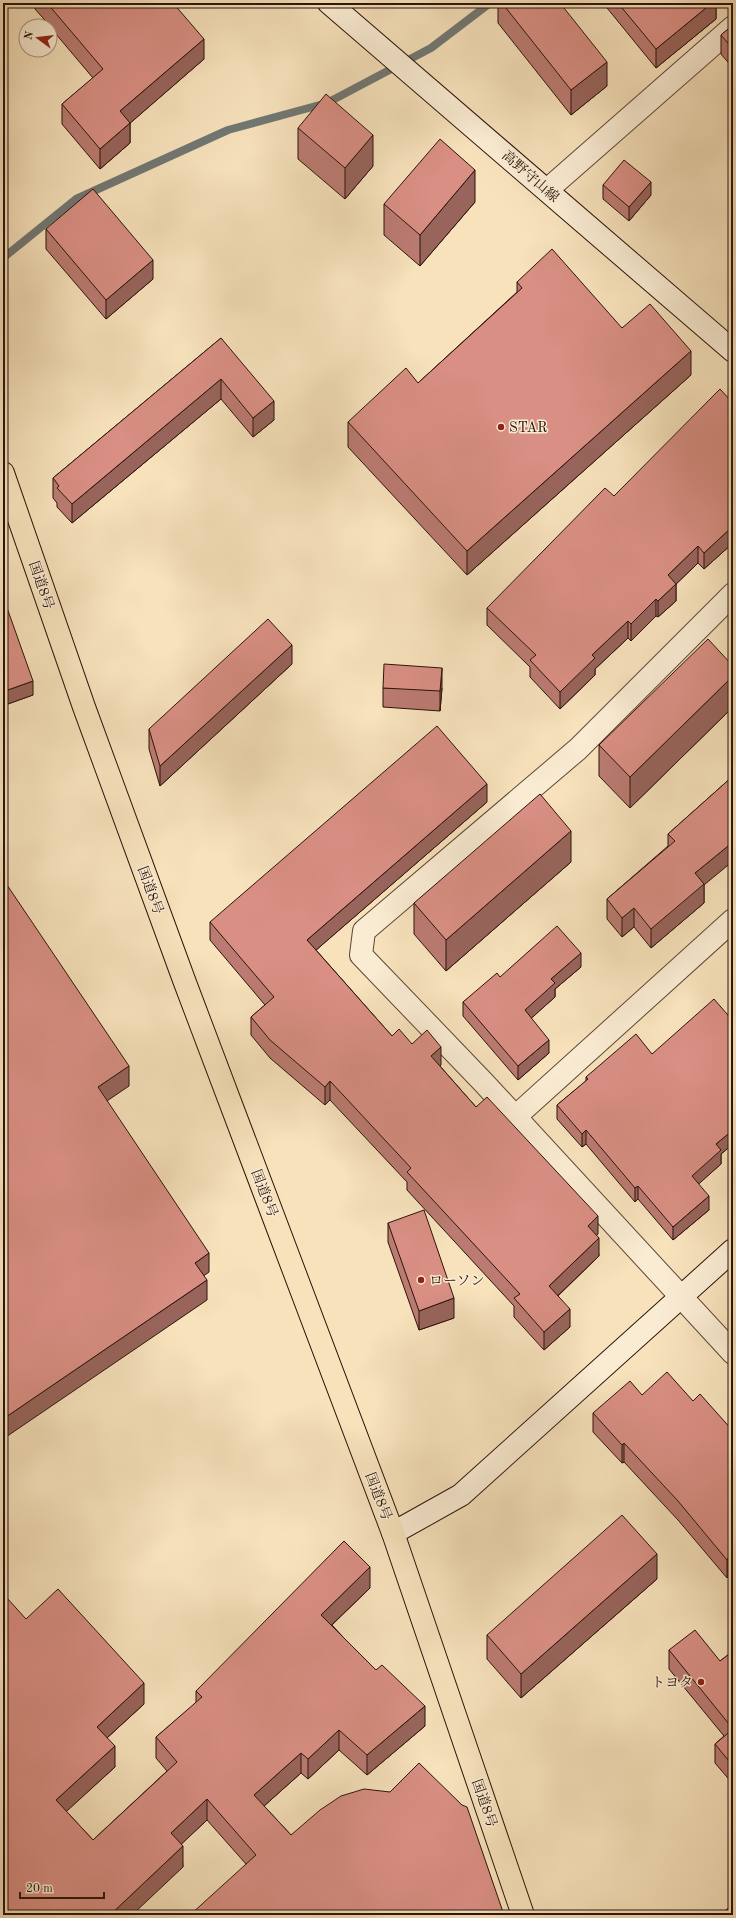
<svg xmlns="http://www.w3.org/2000/svg" width="736" height="1918" font-family="'Old Standard TT','Noto Serif JP',serif">
	<style>
		.lines { fill: none; stroke-linecap: round; stroke-linejoin: round }
		.stream { stroke: #727874; stroke-width: 8 }
		.street-casing { stroke: #5e4736; stroke-width: 24 }
		.secondary-casing { stroke: #2b130a; stroke-width: 24 }
		.highway-casing { stroke: #2b130a; stroke-width: 24 }
		.street { stroke: #faecd3; stroke-width: 22 }
		.secondary { stroke: #faecd3; stroke-width: 22 }
		.highway { stroke: #f7e2bc; stroke-width: 22 }
		.wall { fill: #bb7b72; stroke: #2b130a }
		.shaded-wall { fill: #98645c; stroke: #2b130a }
		.building { fill: #d98f84; stroke: #2b130a }
		.poi-dot { fill: #8f2418; stroke: #faecd3; stroke-width: 1.5 }
		.labels { text-anchor: middle; stroke-width: 3; stroke-linejoin: round; paint-order: stroke }
		.street-label { font-size: 14px; fill: #2b130a; stroke: #faecd3 }
		.poi-label { font-size: 14px; fill: #2b130a; stroke: #faecd3; text-anchor: start }
	</style>
	<rect width="100%" height="100%" fill="#f7e2bc"/>
	<filter id="stains"><feTurbulence type="fractalNoise" baseFrequency=".005" numOctaves="4"/><feColorMatrix values="0 0 0 0 .2 0 0 0 0 .09 0 0 0 0 .02 0 0 0 .5 -.17"/></filter>
	<radialGradient id="worn" r=".72"><stop offset=".6" stop-color="#630" stop-opacity="0"/><stop offset="1" stop-color="#630" stop-opacity=".3"/></radialGradient>
	<g class="lines">
		<!-- stream -->
		<polyline class="stream" points="3,258 76,199 228,130 327,103 431,48 490,3"/>
		<!-- street casing -->
		<g class="street-casing">
			<g id="street">
				<polyline points="547,190 733,27"/>
				<polyline points="733,594 578,749 364,931 361,955 484,1083 733,1353"/>
				<polyline points="515,1117 733,920"/>
			</g>
		</g>
		<!-- secondary casing -->
		<g class="secondary-casing">
			<g id="secondary">
				<polyline points="329,3 733,351"/>
				<polyline points="393,1533 461,1495 733,1250"/>
			</g>
		</g>
		<!-- highway casing -->
		<g class="highway-casing">
			<polyline id="highway" points="3,473 84,707 184,980 393,1533 523,1915"/>
		</g>
		<!-- street -->
		<use href="#street" class="street"/>
		<!-- secondary -->
		<use href="#secondary" class="secondary"/>
		<!-- highway -->
		<use href="#highway" class="highway"/>
	</g>
	<!-- wall -->
	<g class="wall">
		<polygon points="35,3 173,3 204,59 130,123 130,143 100,169 62,124 62,104 93,78 50,27 50,26 35,9"/>
		<polygon points="498,3 560,3 607,86 571,115 498,23"/>
		<polygon points="603,3 716,3 716,19 656,68"/>
		<polygon points="733,25 733,68 721,54 721,35"/>
		<polygon points="298,128 373,166 345,199 298,159"/>
		<polygon points="603,185 651,195 629,221 603,199"/>
		<polygon points="475,202 420,266 384,235 384,204"/>
		<polygon points="46,229 153,279 106,319 46,249"/>
		<polygon points="517,282 622,328 691,375 467,575 348,447 348,422 418,383 517,292"/>
		<polygon points="221,338 274,420 253,437 221,399 72,523 57,507 57,503 53,498 53,478"/>
		<polygon points="733,403 733,543 704,569 698,563 676,584 676,601 658,617 656,616 631,641 628,638 595,669 595,675 560,709 530,677 530,667 487,625 487,608 614,496"/>
		<polygon points="3,606 33,695 5,705 3,699"/>
		<polygon points="292,664 160,786 149,749 149,729"/>
		<polygon points="733,666 733,707 630,808 599,776 599,745"/>
		<polygon points="383,688 442,688 440,711 383,707"/>
		<polygon points="733,776 704,885 704,903 651,948 634,927 622,937 607,919 607,899 668,846 668,834"/>
		<polygon points="487,802 316,950 392,1036 412,1044 441,1065 440,1066 476,1107 598,1234 596,1235 599,1256 558,1296 570,1327 544,1350 514,1317 514,1306 407,1190 407,1182 330,1100 325,1105 270,1058 251,1035 251,1017 265,1005 210,940 210,922"/>
		<polygon points="571,862 446,971 414,934 414,903"/>
		<polygon points="581,967 555,989 555,997 531,1018 549,1053 518,1080 463,1016 463,1002 500,977"/>
		<polygon points="733,1021 733,1144 721,1154 721,1164 698,1184 709,1210 673,1240 638,1199 635,1202 586,1144 582,1147 557,1119 557,1105 586,1081 586,1077 652,1054"/>
		<polygon points="388,1223 454,1318 419,1330 388,1242"/>
		<polygon points="642,1395 693,1401 733,1431 733,1582 728,1577 727,1578 678,1520 624,1462 622,1463 593,1432 593,1413"/>
		<polygon points="657,1579 521,1698 487,1659 487,1635"/>
		<polygon points="370,1588 332,1625 425,1726 367,1775 339,1750 308,1779 301,1773 264,1806 291,1835 462,1805 246,1864 207,1820 181,1844 183,1867 3,1915 26,1619 144,1704 107,1738 115,1767 66,1811 93,1840 167,1771 156,1758 156,1737 196,1703 196,1691"/>
		<polygon points="669,1650 720,1661 733,1651 733,1784 715,1763 715,1744 724,1736 669,1669"/>
	</g>
	<!-- shaded-wall -->
	<g class="shaded-wall">
		<polygon points="712,3 716,3 716,19 656,68 656,49"/>
		<polygon points="204,39 204,59 120,132 120,111"/>
		<polygon points="607,62 607,86 571,115 571,90"/>
		<polygon points="130,123 130,143 100,169 100,149"/>
		<polygon points="373,135 373,166 345,199 345,168"/>
		<polygon points="475,170 475,202 420,266 420,235"/>
		<polygon points="651,182 651,195 629,221 629,207"/>
		<polygon points="153,260 153,279 106,319 106,300"/>
		<polygon points="691,351 691,375 467,575 467,551"/>
		<polygon points="221,379 221,399 72,523 72,504"/>
		<polygon points="274,401 274,420 253,437 253,418"/>
		<polygon points="733,526 733,543 704,569 704,553"/>
		<polygon points="698,546 698,563 668,592 668,575"/>
		<polygon points="676,584 676,601 658,617 658,601"/>
		<polygon points="656,599 656,616 631,641 631,624"/>
		<polygon points="628,621 628,638 595,669 595,675 560,709 560,692 592,655"/>
		<polygon points="292,645 292,664 160,786 160,766"/>
		<polygon points="442,668 442,688 440,711 440,691"/>
		<polygon points="733,676 733,707 630,808 630,777"/>
		<polygon points="33,681 33,695 5,705 5,691"/>
		<polygon points="487,784 487,802 307,958 307,940"/>
		<polygon points="571,831 571,862 446,971 446,940"/>
		<polygon points="733,842 733,861 704,885 704,903 651,948 651,929 695,873"/>
		<polygon points="634,908 634,927 622,937 622,918"/>
		<polygon points="581,953 581,967 555,989 555,997 525,1024 525,1010 551,979"/>
		<polygon points="549,1040 549,1053 518,1080 518,1066"/>
		<polygon points="441,1047 441,1065 431,1074 431,1056"/>
		<polygon points="129,1066 129,1086 98,1107 98,1087"/>
		<polygon points="330,1081 330,1100 325,1105 325,1087"/>
		<polygon points="586,1130 586,1144 582,1147 582,1134"/>
		<polygon points="733,1130 733,1144 721,1154 721,1164 692,1190 692,1176 716,1144"/>
		<polygon points="638,1186 638,1199 635,1202 635,1188"/>
		<polygon points="709,1196 709,1210 673,1240 673,1227"/>
		<polygon points="598,1216 598,1234 588,1244 588,1226"/>
		<polygon points="599,1238 599,1256 549,1304 549,1286"/>
		<polygon points="209,1253 209,1272 195,1282 195,1263"/>
		<polygon points="207,1280 207,1300 3,1439 3,1419"/>
		<polygon points="454,1298 454,1318 419,1330 419,1311"/>
		<polygon points="570,1309 570,1327 544,1350 544,1332"/>
		<polygon points="624,1443 624,1462 622,1463 622,1445"/>
		<polygon points="657,1554 657,1579 521,1698 521,1674"/>
		<polygon points="728,1558 728,1577 727,1578 727,1560"/>
		<polygon points="370,1567 370,1588 321,1635 321,1615"/>
		<polygon points="144,1683 144,1704 97,1747 97,1727"/>
		<polygon points="425,1706 425,1726 367,1775 367,1755"/>
		<polygon points="339,1730 339,1750 308,1779 308,1759"/>
		<polygon points="115,1746 115,1767 56,1821 56,1800"/>
		<polygon points="301,1753 301,1773 254,1815 254,1795"/>
		<polygon points="207,1799 207,1820 171,1854 171,1833"/>
		<polygon points="183,1846 183,1867 132,1915 110,1915"/>
	</g>
	<!-- building -->
	<g class="building">
		<polygon points="47,3 173,3 204,39 120,111 130,123 100,149 62,104 103,69"/>
		<polygon points="502,3 560,3 607,62 571,90"/>
		<polygon points="618,3 712,3 656,49"/>
		<polygon points="733,25 733,49 721,35"/>
		<polygon points="326,94 373,135 345,168 298,128"/>
		<polygon points="440,139 475,170 420,235 384,204"/>
		<polygon points="624,160 651,182 629,207 603,185"/>
		<polygon points="93,189 153,260 106,300 46,229"/>
		<polygon points="552,249 622,328 650,304 691,351 467,551 348,422 406,368 418,383 522,288 517,282"/>
		<polygon points="221,338 274,401 253,418 221,379 72,504 57,488 59,486 53,478"/>
		<polygon points="720,389 733,403 733,526 704,553 698,546 668,575 676,584 658,601 656,599 631,624 628,621 592,655 595,658 560,692 530,660 536,655 487,608 605,488 614,496"/>
		<polygon points="6,605 33,681 5,691 3,686 3,606"/>
		<polygon points="268,619 292,645 160,766 149,729"/>
		<polygon points="708,639 733,666 733,676 630,777 599,745"/>
		<polygon points="384,664 442,668 440,691 383,688"/>
		<polygon points="437,726 487,784 307,940 392,1036 399,1029 412,1044 427,1030 441,1047 431,1056 476,1107 487,1097 598,1216 588,1226 599,1238 549,1286 570,1309 544,1332 514,1298 520,1294 407,1172 411,1168 330,1081 325,1087 270,1040 251,1017 274,997 210,922"/>
		<polygon points="733,776 733,842 695,873 704,884 651,929 634,908 622,918 607,899 675,841 668,834"/>
		<polygon points="540,794 571,831 446,940 414,903"/>
		<polygon points="3,879 129,1066 98,1087 209,1253 195,1263 207,1280 3,1419"/>
		<polygon points="557,926 581,953 551,979 555,983 525,1010 549,1040 518,1066 463,1002 497,973 500,977"/>
		<polygon points="714,999 733,1021 733,1130 716,1144 721,1150 692,1176 709,1196 673,1227 638,1186 635,1188 586,1130 582,1134 557,1105 588,1079 586,1077 636,1034 652,1054"/>
		<polygon points="424,1210 454,1298 419,1311 388,1223"/>
		<polygon points="667,1372 693,1401 700,1394 733,1431 733,1563 728,1558 727,1560 678,1501 624,1443 622,1445 593,1413 630,1381 642,1395"/>
		<polygon points="622,1515 657,1554 521,1674 487,1635"/>
		<polygon points="344,1541 370,1567 321,1615 376,1670 382,1665 425,1706 367,1755 339,1730 308,1759 301,1753 254,1795 291,1835 320,1810 341,1796 364,1789 390,1792 419,1763 462,1805 467,1807 504,1915 190,1915 256,1855 207,1799 171,1833 183,1846 110,1915 3,1915 3,1602 7,1598 26,1619 58,1589 144,1683 97,1727 115,1746 56,1800 93,1840 177,1762 156,1737 202,1697 196,1691"/>
		<polygon points="695,1630 720,1661 733,1651 733,1766 715,1744 733,1729 669,1650"/>
		<polygon points="733,1904 733,1915 720,1915"/>
	</g>
	<!-- markers -->
	<g class="poi-dot">
		<circle cx="501" cy="427" r="4"/>
		<circle cx="421" cy="1280" r="4"/>
		<circle cx="701" cy="1682" r="4"/>
	</g>
	<g class="labels">
		<!-- street labels -->
		<g class="street-label">
			<text transform="translate(531 176) rotate(41)" y="5">高野守山線</text>
			<text transform="translate(42 585) rotate(71)" y="5">国道8号</text>
			<text transform="translate(151 890) rotate(70)" y="5">国道8号</text>
			<text transform="translate(265 1193) rotate(69)" y="5">国道8号</text>
			<text transform="translate(379 1496) rotate(69)" y="5">国道8号</text>
			<text transform="translate(485 1803) rotate(71)" y="5">国道8号</text>
		</g>
		<!-- poi labels -->
		<g class="poi-label">
			<text x="509" y="432">STAR</text>
			<text x="429" y="1285">ローソン</text>
			<text x="693" y="1687" text-anchor="end">トヨタ</text>
		</g>
	</g>
	<!-- margin -->
	<rect width="736" height="1918" fill="none" stroke="#f7e2bc" stroke-width="16"/>
	<rect x="4" y="4" width="728" height="1910" fill="none" stroke="#2b130a" stroke-width="2"/>
	<rect x="8" y="8" width="720" height="1902" fill="none" stroke="#2b130a"/>
	<!-- north arrow -->
	<g transform="translate(38 38) rotate(285)"><circle r="19" fill="#faecd3" stroke="#a79583"/>
	<path d="M0-3L7 15L0 10L-7 15Z" fill="#8f2418"/>
	<text y="-6" font-size="11" font-weight="bold" text-anchor="middle" fill="#2b130a">N</text>
	</g>
	<!-- scale -->
	<path d="M20 1892v6h84v-6" fill="none" stroke="#2b130a" stroke-width="2"/>
	<text x="26" y="1892" font-size="12" fill="#2b130a" stroke="#faecd3" stroke-width="3" paint-order="stroke">20 m</text>
	<rect width="100%" height="100%" filter="url(#stains)"/>
	<rect width="100%" height="100%" fill="url(#worn)"/>
</svg>
